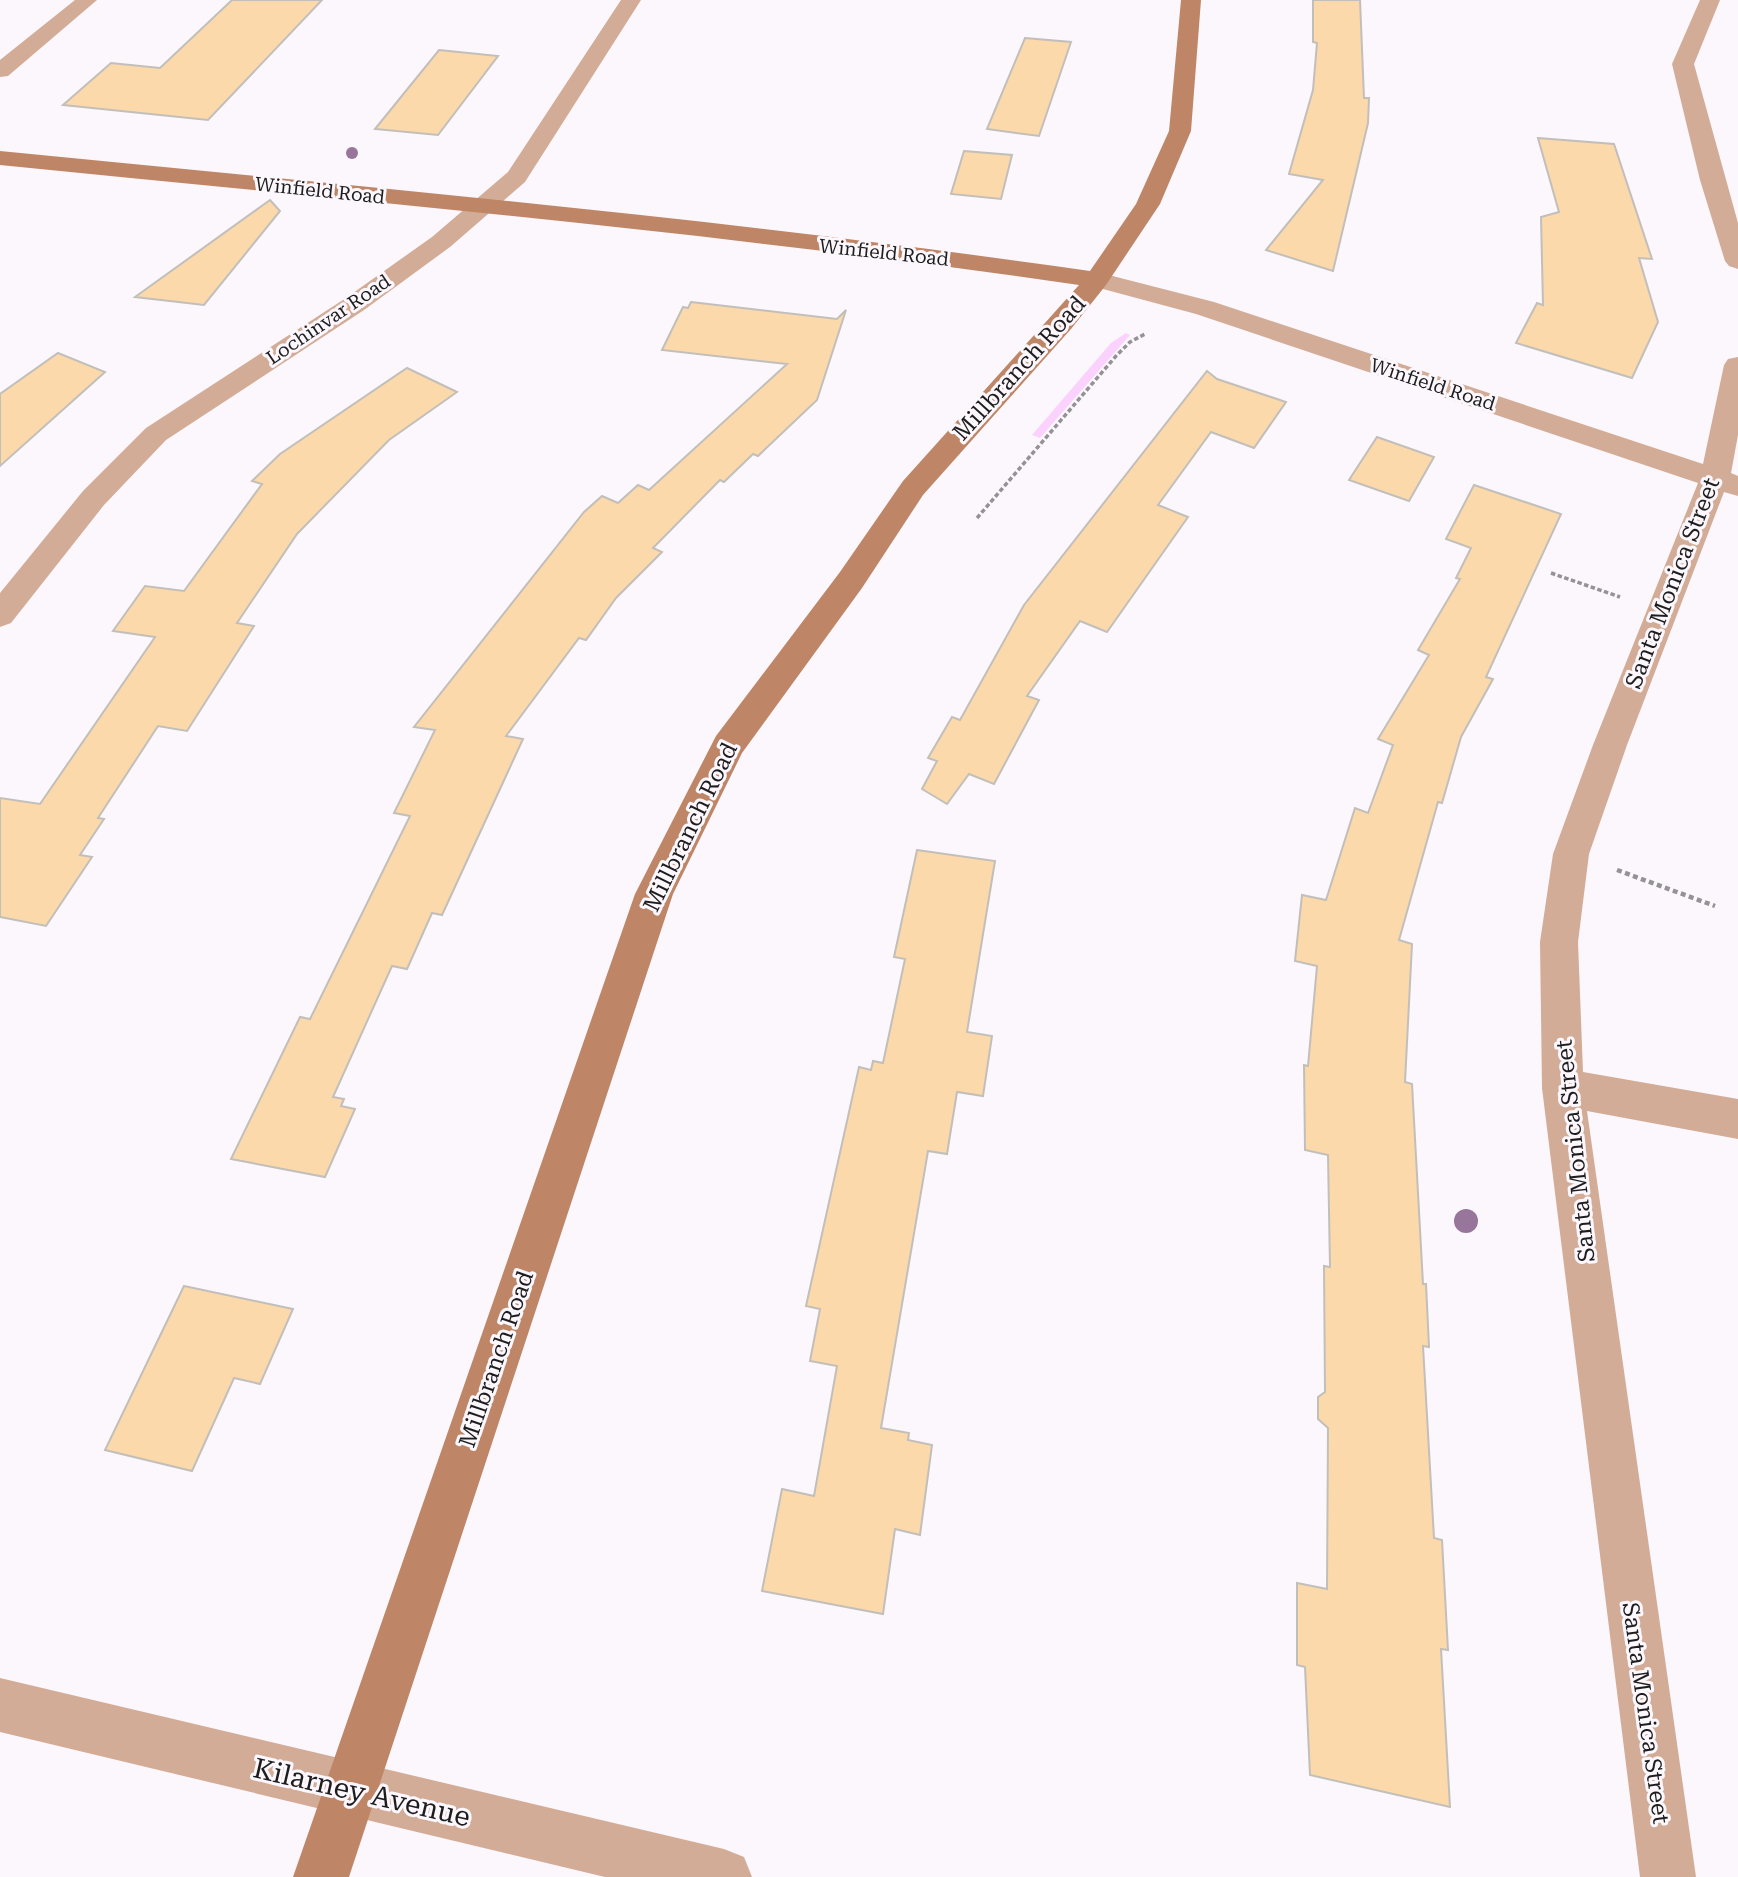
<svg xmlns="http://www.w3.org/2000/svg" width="1738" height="1877" font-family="'Roboto Serif',serif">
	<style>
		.green { fill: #fbd2fe }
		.building { fill: #fcd9aa; stroke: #c2bfbb; stroke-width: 2 }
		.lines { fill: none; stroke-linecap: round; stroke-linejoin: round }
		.path-far1 { stroke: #949295; stroke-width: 3.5; stroke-dasharray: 4.5 2.5; stroke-linecap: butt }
		.path { stroke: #949295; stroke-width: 4.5; stroke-dasharray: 5 3.5; stroke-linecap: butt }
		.street { fill: #d3ac97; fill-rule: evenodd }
		.secondary { fill: #be8666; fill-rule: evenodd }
		.tree { fill: #98759b }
		.labels { text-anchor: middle; stroke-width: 6; stroke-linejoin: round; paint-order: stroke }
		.far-street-label { font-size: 19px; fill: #1e1d1e; stroke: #fbf7fc }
		.street-label { font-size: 23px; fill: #1e1d1e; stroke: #fbf7fc }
		.near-street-label { font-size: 28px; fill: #1e1d1e; stroke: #fbf7fc }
	</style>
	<rect width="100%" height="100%" fill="#fbf7fc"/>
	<!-- green -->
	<polygon class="green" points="1126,333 1130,335 1040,438 1032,435 1111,343"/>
	<!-- building -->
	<g class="building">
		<polygon points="232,0 322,0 208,120 63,105 111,63 160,68"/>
		<polygon points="1313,0 1360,0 1364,98 1369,98 1368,123 1333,271 1266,250 1323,180 1289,174 1313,90 1317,43 1313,42"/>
		<polygon points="1025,38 1071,42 1039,136 987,129"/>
		<polygon points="439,50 498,56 438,135 375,129"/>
		<polygon points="1538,138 1614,144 1652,259 1639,258 1658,322 1632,378 1516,343 1537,303 1543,305 1541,217 1559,212"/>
		<polygon points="964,151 1012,155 1001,199 951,194"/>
		<polygon points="270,200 280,211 204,305 135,297"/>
		<polygon points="691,302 837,319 846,310 817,400 758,456 753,454 724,482 720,480 653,548 662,552 616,598 586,640 579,638 506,736 523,739 442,915 432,913 407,969 392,966 333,1097 344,1099 341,1106 355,1109 325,1177 231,1159 300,1017 310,1019 410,816 394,813 435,730 414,727 584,512 602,496 618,503 638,485 649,490 787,364 662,350 683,307 688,308"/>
		<polygon points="58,353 105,372 0,466 0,394"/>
		<polygon points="407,368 457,392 389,440 297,534 237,623 254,626 187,731 158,726 98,818 104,819 80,855 92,857 46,926 0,917 0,798 40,804 155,637 113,631 145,586 184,591 262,484 252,481 280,454"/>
		<polygon points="1207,371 1217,379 1286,402 1254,448 1211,432 1158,505 1188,517 1107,632 1080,621 1027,696 1039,700 994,784 969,774 947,804 922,789 937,761 928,758 952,717 960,720 1024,605"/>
		<polygon points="1377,437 1434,457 1409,501 1349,480"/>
		<polygon points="1474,485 1561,514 1486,677 1493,679 1461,737 1442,803 1438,802 1399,940 1412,944 1405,1082 1412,1084 1423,1284 1426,1284 1429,1347 1423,1346 1434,1538 1442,1540 1448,1650 1441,1649 1450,1807 1310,1775 1305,1667 1297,1665 1297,1583 1327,1589 1328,1428 1318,1419 1318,1397 1325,1392 1324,1266 1330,1267 1328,1155 1305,1150 1304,1065 1308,1066 1317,966 1295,961 1302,895 1326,900 1355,808 1368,813 1393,745 1378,739 1429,655 1418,650 1460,579 1456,578 1471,548 1446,539"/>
		<polygon points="917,850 995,861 967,1032 992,1036 983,1096 957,1092 947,1154 928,1151 881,1428 909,1433 908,1440 932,1445 920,1535 895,1529 883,1614 762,1591 782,1489 814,1496 837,1366 810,1361 820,1309 806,1306 859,1067 871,1070 873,1061 883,1063 905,959 894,957"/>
		<polygon points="184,1286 293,1309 260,1384 234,1378 192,1471 105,1450"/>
	</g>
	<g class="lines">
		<!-- path-far1 -->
		<g class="path-far1">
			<polyline points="977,518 1116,356 1130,342 1145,334"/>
			<polyline points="1551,573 1620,597"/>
		</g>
		<!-- path -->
		<polyline class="path" points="1617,870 1715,906"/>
		<!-- street -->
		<g class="street">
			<polygon points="75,0 97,0 8,76 0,77 0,60"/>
			<polygon points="621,0 641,0 525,182 450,247 364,310 166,440 104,505 11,623 0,627 0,593 83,491 146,428 346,298 432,237 508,172"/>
			<polygon points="1700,0 1720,0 1694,64 1738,223 1738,269 1729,266 1725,261 1700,180 1672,64"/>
			<polygon points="1097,272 1214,302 1703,464 1724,365 1728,359 1738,357 1738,435 1731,473 1738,476 1738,496 1724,492 1627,745 1589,854 1578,942 1583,1072 1738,1099 1738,1139 1587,1111 1696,1877 1640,1877 1542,1088 1540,942 1553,854 1593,745 1698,483 1196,314 1088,285 1084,280 1088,275"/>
			<polygon points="0,1678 724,1849 744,1857 752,1877 605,1877 0,1732"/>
		</g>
		<!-- secondary -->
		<path class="secondary" d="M1181,0h20l-10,131 -31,73 -54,81 -35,44 -148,166 -61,93 -120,165 -69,141 -324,983h-56l342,-983 81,-158 124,-164 63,-91 176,-196c-358,-52 -719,-84 -1079,-120v-14c364,36 728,68 1090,120l46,-67 33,-73z"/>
	</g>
	<!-- trees -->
	<g class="tree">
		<circle cx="352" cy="153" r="6"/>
		<circle cx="1466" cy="1221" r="12"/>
	</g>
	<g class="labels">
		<!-- far-street labels -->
		<g class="far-street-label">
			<text transform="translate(320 190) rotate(6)" y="7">Winfield Road</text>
			<text transform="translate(884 252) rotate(6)" y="7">Winfield Road</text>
			<text transform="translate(328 319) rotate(-34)" y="7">Lochinvar Road</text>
			<text transform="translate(1433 384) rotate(18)" y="7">Winfield Road</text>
		</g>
		<!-- street labels -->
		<g class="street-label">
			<text transform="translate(1019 368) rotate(-48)" y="8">Millbranch Road</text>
			<text transform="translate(1672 583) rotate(-69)" y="8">Santa Monica Street</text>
			<text transform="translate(690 827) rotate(-64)" y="8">Millbranch Road</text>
			<text transform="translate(1575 1151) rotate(-96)" y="8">Santa Monica Street</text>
			<text transform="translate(496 1359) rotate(-71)" y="8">Millbranch Road</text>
			<text transform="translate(1646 1713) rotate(82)" y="8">Santa Monica Street</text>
		</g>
		<!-- near-street labels -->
		<g class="near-street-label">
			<text transform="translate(362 1792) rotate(13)" y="10">Kilarney Avenue</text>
		</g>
	</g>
</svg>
